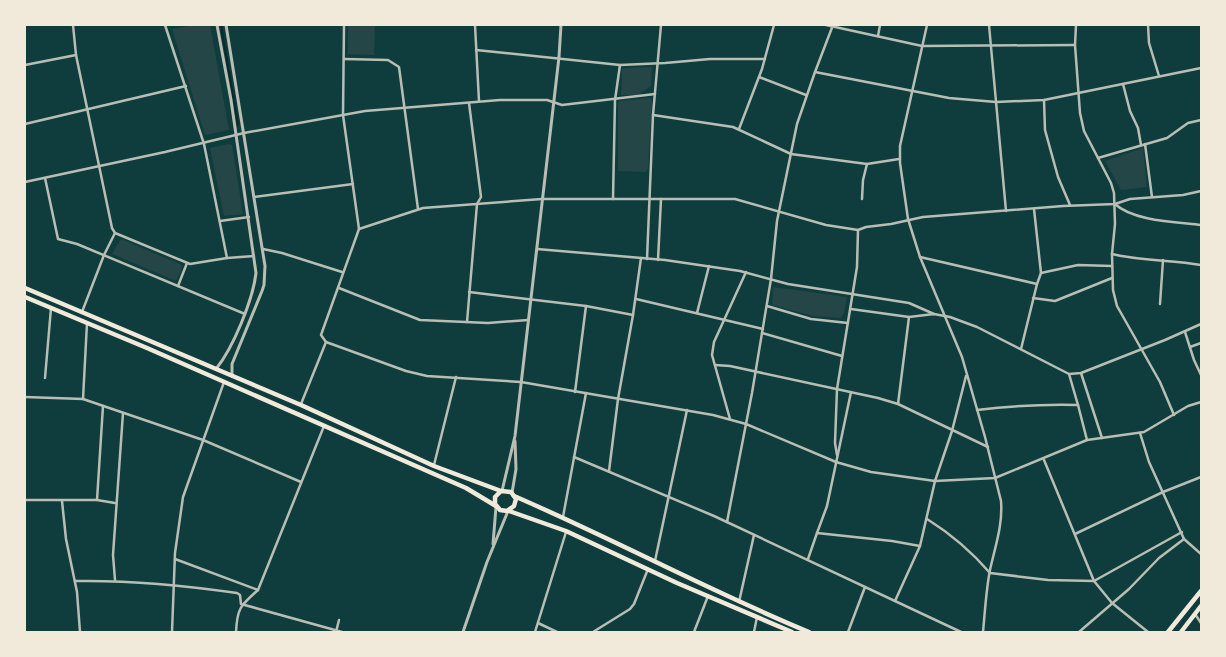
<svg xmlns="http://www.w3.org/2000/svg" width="1226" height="657" font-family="Cabin,sans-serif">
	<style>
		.green { fill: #244646 }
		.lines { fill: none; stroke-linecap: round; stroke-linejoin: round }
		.stream { stroke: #0a2a2b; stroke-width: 2 }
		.minor { stroke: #b8beb3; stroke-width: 2.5 }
		.tertiary { stroke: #b8beb3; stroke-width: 3 }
		.primary { stroke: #f1e9da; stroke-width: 4.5 }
	</style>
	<rect width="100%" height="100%" fill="#0f3d3e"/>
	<!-- green -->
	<g class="green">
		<polygon points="195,25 210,25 229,130 205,135 172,29"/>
		<polygon points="348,25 375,25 374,55 348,54"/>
		<polygon points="652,67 651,86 638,95 621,95 622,69 624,68"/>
		<polygon points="650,98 652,101 648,168 646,172 618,171 618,104 619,101"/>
		<polygon points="229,144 232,145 243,214 224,216 210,148"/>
		<polygon points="1143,148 1147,187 1121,190 1105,161"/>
		<polygon points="121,239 182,265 181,271 176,281 112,254"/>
		<polygon points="773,287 847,297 844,313 841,318 813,316 772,305"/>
	</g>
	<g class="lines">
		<!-- stream -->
		<polyline class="stream" points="221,25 238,125"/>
		<!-- minor -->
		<g class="minor">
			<polyline points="73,25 76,55 112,228 115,233 190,264 227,258 254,256"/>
			<polyline points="165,25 204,144 227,258"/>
			<polyline points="344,25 343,115 359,229 423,208 542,199 735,199 826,225 858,230 866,227 891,224 923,217 1063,206 1115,204 1130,199 1183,195 1201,191"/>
			<polyline points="475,25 479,101"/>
			<polyline points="826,25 922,46 1074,45"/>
			<path d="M927,25l-27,121v17l8,56 12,38 42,100 23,80 16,64c2,24 -6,46 -11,69 -4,20 -5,42 -7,62"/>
			<polyline points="989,25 1006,211"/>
			<polyline points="1076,25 1075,45 1080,113 1084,131 1111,183 1114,193 1115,224 1112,254 1113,290 1117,306 1160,382 1174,415"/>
			<polyline points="1148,25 1149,43 1159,76"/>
			<polyline points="878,36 880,25"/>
			<polyline points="476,50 620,65 665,63 710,59 765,59"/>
			<polyline points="344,59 388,60 399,67 418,209"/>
			<polyline points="25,65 76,55"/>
			<polyline points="815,72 949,98 996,102 1044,100 1201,68"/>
			<polyline points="759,77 806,95"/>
			<polyline points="1123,84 1130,111 1138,128 1141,145"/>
			<polyline points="1044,100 1045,130 1058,177 1070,205"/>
			<polyline points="653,115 661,25"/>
			<polyline points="25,124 186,86"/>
			<polyline points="739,129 762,69 774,25"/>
			<polyline points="1145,144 1152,197"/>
			<polyline points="1098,158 1167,138 1188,123 1201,120"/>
			<polyline points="45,178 58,239 77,244 245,314"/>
			<polyline points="25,182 165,152 244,133 365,111 500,100 547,100 562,105 655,94"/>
			<polyline points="254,197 353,184"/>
			<polyline points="613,199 615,100 620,65"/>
			<polyline points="862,199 863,180 867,164"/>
			<path d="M1115,204c18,17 61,18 86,21"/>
			<polyline points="220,221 249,217"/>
			<polyline points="263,249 282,253 342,272"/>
			<polyline points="537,249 665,260 740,271 788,284 909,303 934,314"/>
			<path d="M1112,254c29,7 59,6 89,11"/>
			<polyline points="920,257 1037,284"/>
			<polyline points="647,259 653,115 733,127 791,154 867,164 899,159"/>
			<polyline points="658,260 661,199"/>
			<polyline points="1041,273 1078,265 1112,266"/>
			<polyline points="178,286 187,263"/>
			<polyline points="339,288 420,320 488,323 528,320"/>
			<polyline points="469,292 586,306 633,315"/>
			<polyline points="1033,298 1055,301 1112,278"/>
			<polyline points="636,299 763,329"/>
			<polyline points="1160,304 1163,260"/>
			<polyline points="767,306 811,319 848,323"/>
			<polyline points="851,309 909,317 934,314 950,317 977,327 1069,374 1081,373 1165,340 1201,324"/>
			<polyline points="82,312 104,255 115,233"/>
			<polyline points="697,313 709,266"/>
			<polyline points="467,322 477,204 481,197 469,103"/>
			<polyline points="1185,332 1194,360 1201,375"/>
			<polyline points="762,333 842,356"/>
			<polyline points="326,342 406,371 427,376 521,382 713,415 746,424 836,462 871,472 935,481 995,478 1087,440 1144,432 1188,406 1201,402"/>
			<polyline points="1190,347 1201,343"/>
			<polyline points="1021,349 1037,284 1041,273 1034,209"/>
			<polyline points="715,365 730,366 878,398 898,404 988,447"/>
			<polyline points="1081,373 1102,438"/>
			<polyline points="1069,374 1078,405"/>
			<polyline points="45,378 51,308"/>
			<polyline points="575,392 586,306"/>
			<polyline points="25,397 83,399 203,440 301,482"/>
			<polyline points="83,399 87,323"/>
			<polyline points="301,404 326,342 321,335 359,229"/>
			<polyline points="898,404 909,317"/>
			<path d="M977,410c34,-4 67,-6 101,-5l9,35"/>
			<polyline points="730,419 712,355 714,342 746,272"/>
			<polyline points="1140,433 1149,462 1184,539 1201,554"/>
			<polyline points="837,455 835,443 837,389 857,267 858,230"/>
			<polyline points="574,457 714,516 961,632"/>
			<polyline points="1044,460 1094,581 1112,603 1148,632"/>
			<polyline points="434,465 456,377"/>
			<polyline points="609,471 618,399 633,315 641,258"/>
			<polyline points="25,500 97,500 115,503"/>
			<polyline points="97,500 103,406"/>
			<polyline points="62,501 66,539 77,592 80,632"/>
			<polyline points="563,517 586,393"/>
			<path d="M927,519c24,15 44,32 63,54l58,7 46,1 88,-49"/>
			<polyline points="727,522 752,393 771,279 777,221 797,124 815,72 833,25"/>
			<polyline points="817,533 827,506 851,392"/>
			<polyline points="1075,534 1163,492 1201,477"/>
			<polyline points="175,559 258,590"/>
			<polyline points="808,559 817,533 892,541 920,546"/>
			<polyline points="655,561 687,410"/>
			<polyline points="115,580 113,555 123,413"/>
			<path d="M75,581c56,-1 107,4 162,12l3,2 1,9 101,28"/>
			<polyline points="895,601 920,546 935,481 952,431 966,376"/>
			<polyline points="739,602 754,535"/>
			<polyline points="1195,614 1201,623"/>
			<polyline points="538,623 557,632"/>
			<polyline points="172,632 175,553 183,497 224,382"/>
			<path d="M236,632c1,-24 5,-27 22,-42l66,-164"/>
			<polyline points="336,632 339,620"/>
			<polyline points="535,632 566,532"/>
			<polyline points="593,632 630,609 634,604 648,569"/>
			<polyline points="694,632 708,596"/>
			<polyline points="754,632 757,617"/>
			<polyline points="848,632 865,587"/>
			<polyline points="1079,632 1129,589 1159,558 1184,539"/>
		</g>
		<!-- tertiary -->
		<g class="tertiary">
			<polyline points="226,25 265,266 264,285 262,291 232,364 232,376"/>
			<path d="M216,369c17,-21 37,-69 40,-96l-25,-173 -14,-75"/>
			<polyline points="502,491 515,436 559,57 561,25"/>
			<polyline points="512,493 516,469 515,441"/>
			<polyline points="493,544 496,507"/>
			<polyline points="463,632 487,562 508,511"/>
		</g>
		<!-- primary -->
		<g class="primary">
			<polyline points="25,288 301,405 434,466 501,491 495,497 495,504 500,510 507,511 514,506 516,499 511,492 502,491"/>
			<polyline points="25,297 147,348 466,488 496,506"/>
			<path d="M514,496c100,43 195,95 295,136"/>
			<polyline points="509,511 566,531 677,583 792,632"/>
			<polyline points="1168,632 1201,591"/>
			<polyline points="1181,632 1201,606"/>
		</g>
	</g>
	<!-- border -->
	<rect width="1226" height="657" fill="none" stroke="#f1e9da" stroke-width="52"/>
</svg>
